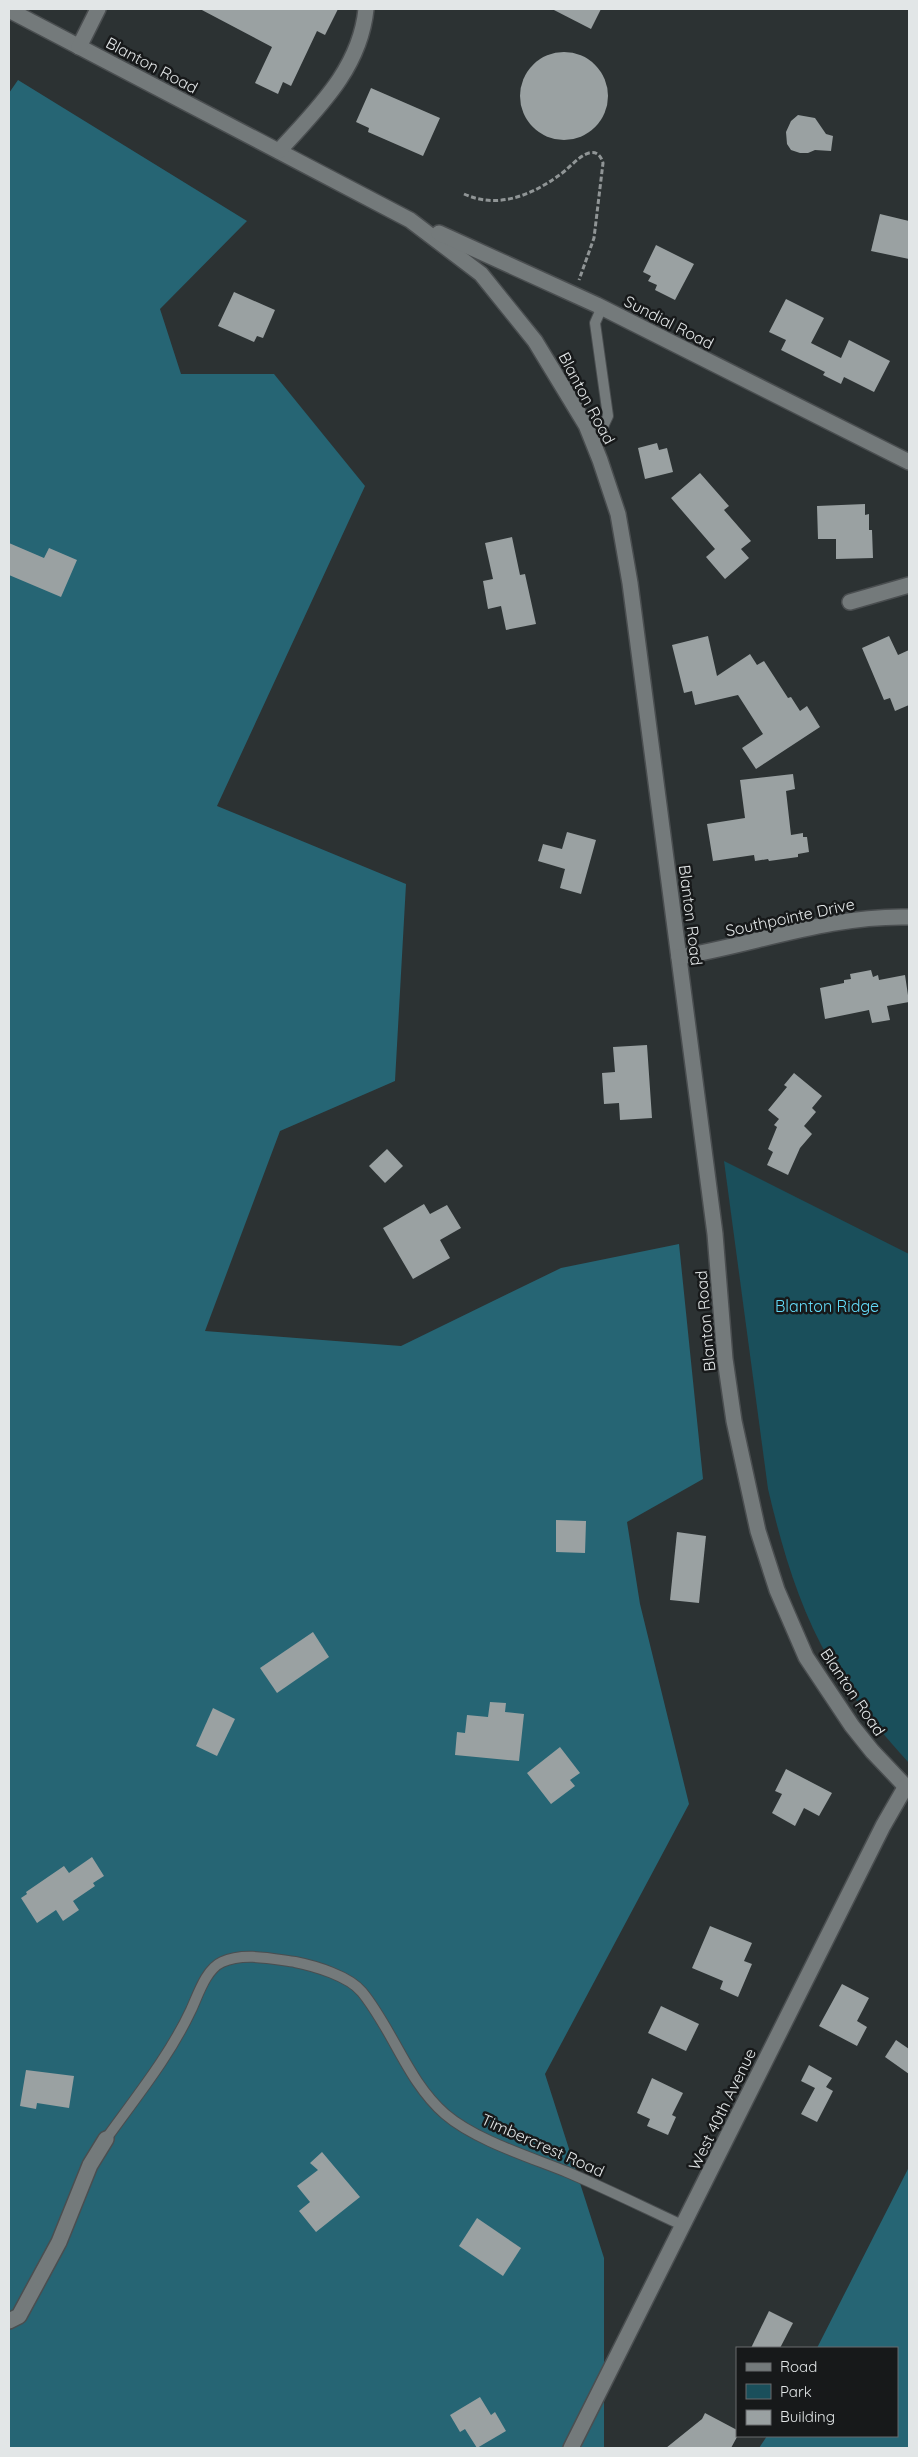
<svg xmlns="http://www.w3.org/2000/svg" width="918" height="2457" font-family="Quicksand,sans-serif">
	<style>
		.green { fill: #1a4f5b }
		.forest { fill: #266574 }
		.building { fill: #9aa1a2 }
		.lines { fill: none; stroke-linecap: round; stroke-linejoin: round }
		.service-casing { stroke: #4a4e50; stroke-width: 12 }
		.minor-casing { stroke: #4a4e50; stroke-width: 18 }
		.path { stroke: #909596; stroke-width: 3; stroke-dasharray: 5 2.5; stroke-linecap: butt }
		.service { stroke: #747a7b; stroke-width: 10 }
		.minor { stroke: #747a7b; stroke-width: 15 }
		.labels { text-anchor: middle; stroke-width: 5; stroke-linejoin: round; paint-order: stroke }
		.street-label { font-size: 16px; fill: #e2e6e7; stroke: #17191a }
		.park-label { font-size: 16px; fill: #64dcfa; stroke: #17191a }
	</style>
	<rect width="100%" height="100%" fill="#2c3233"/>
	<!-- green -->
	<path class="green" d="M724,1161l185,93v509c-29,-32 -57,-65 -79,-102 -31,-53 -48,-113 -62,-172z"/>
	<!-- forest -->
	<g class="forest">
		<polygon points="18,80 247,221 160,309 181,374 274,374 365,486 217,806 406,884 395,1081 280,1131 205,1331 401,1346 561,1268 679,1244 703,1479 627,1522 640,1604 689,1804 545,2074 604,2258 604,2448 9,2448 9,93"/>
		<polygon points="909,2167 909,2448 759,2448 767,2436 897,2436 897,2348 817,2348"/>
	</g>
	<!-- building -->
	<g class="building">
		<polygon points="200,9 338,9 325,35 317,31 291,86 283,82 278,94 255,83 272,47"/>
		<polygon points="552,9 601,9 591,29"/>
		<circle cx="564" cy="96" r="44"/>
		<polygon points="371,88 440,118 423,156 368,132 369,128 356,122"/>
		<polygon points="798,115 815,118 826,134 833,136 831,151 815,150 808,153 800,153 791,150 787,144 786,132 791,121"/>
		<polygon points="880,214 909,221 909,259 871,251"/>
		<polygon points="656,245 694,264 675,300 655,290 657,285 648,281 651,276 643,272"/>
		<polygon points="234,292 275,310 263,338 257,336 254,342 218,326"/>
		<polygon points="786,299 824,318 811,343 841,358 849,340 890,361 874,392 844,377 841,384 823,375 825,372 781,350 786,340 769,332"/>
		<polygon points="657,443 659,450 667,448 673,472 645,479 638,448"/>
		<polygon points="700,473 729,506 724,510 751,541 741,549 749,558 725,579 706,557 715,549 671,498"/>
		<polygon points="865,504 865,515 869,514 869,530 872,530 873,558 836,559 836,539 818,539 817,506"/>
		<polygon points="512,537 520,575 525,574 536,624 506,630 501,606 488,609 483,581 493,579 485,543"/>
		<polygon points="9,543 44,558 49,548 77,560 61,597 9,575"/>
		<polygon points="708,636 717,676 750,654 757,665 764,661 788,698 791,697 800,711 807,706 820,727 756,769 742,748 763,734 738,695 695,705 692,691 684,693 672,645"/>
		<polygon points="889,636 898,655 909,650 909,705 895,711 890,698 884,700 862,648"/>
		<polygon points="793,774 795,789 786,791 791,835 803,833 803,837 807,837 809,852 798,854 798,857 769,861 768,859 755,861 754,855 713,861 707,824 745,818 740,780"/>
		<polygon points="567,832 596,840 581,894 560,888 565,869 538,861 543,844 562,849"/>
		<polygon points="871,970 873,977 878,975 879,980 905,975 909,1002 887,1006 890,1020 872,1023 869,1010 825,1019 820,988 844,983 844,980 851,979 850,974"/>
		<polygon points="647,1045 652,1118 620,1120 619,1103 604,1104 602,1073 615,1072 613,1047"/>
		<polygon points="794,1073 822,1096 812,1108 816,1112 804,1126 812,1134 800,1148 788,1175 767,1165 773,1152 768,1149 777,1127 774,1125 779,1119 768,1110 787,1087 784,1085"/>
		<polygon points="387,1149 403,1166 385,1183 369,1166"/>
		<polygon points="424,1204 430,1214 447,1205 461,1228 440,1240 450,1258 413,1279 383,1228"/>
		<polygon points="556,1520 586,1521 585,1553 556,1552"/>
		<polygon points="677,1532 706,1536 699,1603 670,1600"/>
		<polygon points="313,1632 329,1657 277,1693 260,1668"/>
		<polygon points="490,1702 506,1703 505,1712 524,1714 519,1761 455,1755 457,1732 465,1733 467,1715 488,1717"/>
		<polygon points="213,1708 235,1719 217,1756 196,1746"/>
		<polygon points="560,1747 580,1773 570,1780 575,1786 551,1804 527,1773"/>
		<polygon points="786,1769 832,1793 819,1816 804,1808 795,1826 772,1813 782,1794 775,1791"/>
		<polygon points="92,1857 104,1876 93,1883 95,1886 73,1901 79,1910 63,1921 56,1910 37,1923 21,1898 27,1894 26,1892 64,1866 69,1873"/>
		<polygon points="710,1926 752,1943 744,1961 752,1964 738,1997 720,1989 723,1981 692,1968"/>
		<polygon points="842,1984 869,1998 857,2021 867,2027 857,2046 819,2026"/>
		<polygon points="661,2006 699,2024 686,2051 648,2033"/>
		<polygon points="896,2040 909,2049 909,2074 885,2057"/>
		<polygon points="809,2065 832,2078 826,2087 833,2091 817,2122 801,2114 815,2088 801,2081"/>
		<polygon points="26,2070 74,2076 69,2108 37,2103 36,2109 20,2106"/>
		<polygon points="652,2078 683,2093 672,2115 676,2117 668,2135 647,2126 650,2119 637,2113"/>
		<polygon points="322,2152 360,2197 316,2232 299,2211 310,2202 297,2186 318,2170 310,2163"/>
		<polygon points="477,2218 521,2248 503,2276 459,2246"/>
		<polygon points="769,2311 793,2323 780,2348 751,2348"/>
		<polygon points="480,2397 491,2415 495,2412 506,2431 477,2448 465,2429 460,2432 450,2415"/>
		<polygon points="705,2413 737,2430 737,2437 731,2448 666,2448 702,2419"/>
	</g>
	<g class="lines">
		<!-- service casing -->
		<g class="service-casing">
			<g id="service">
				<polyline points="594,446 608,416 595,323 602,307"/>
				<path d="M106,2139c30,-42 63,-82 85,-129 7,-15 15,-41 31,-48 22,-10 51,-3 73,0 20,4 54,14 67,30 31,38 46,90 83,122 30,26 85,43 122,58 40,17 78,36 117,54"/>
			</g>
		</g>
		<!-- minor casing -->
		<g class="minor-casing">
			<g id="minor">
				<polyline points="9,10 410,220 481,274 535,341 586,425 600,460 618,514 630,583 715,1234 725,1359 734,1421 758,1531 777,1590 806,1657 852,1726 872,1751 909,1790"/>
				<polyline points="79,47 98,9"/>
				<path d="M279,151c38,-42 81,-82 87,-142"/>
				<polyline points="439,233 597,305 909,462"/>
				<polyline points="850,602 909,585"/>
				<path d="M679,957c77,-13 151,-42 230,-40"/>
				<polyline points="9,2321 19,2316 59,2242 90,2165 106,2139"/>
				<polyline points="571,2448 883,1826 906,1786"/>
			</g>
		</g>
		<!-- path -->
		<path class="path" d="M464,194c33,15 66,2 94,-18 10,-6 20,-20 31,-23 8,-2 12,3 14,10l-9,75 -15,42"/>
		<!-- service -->
		<use href="#service" class="service"/>
		<!-- minor -->
		<use href="#minor" class="minor"/>
	</g>
	<g class="labels">
		<!-- street labels -->
		<g class="street-label">
			<text transform="translate(152 65) rotate(28)" y="6">Blanton Road</text>
			<text transform="translate(669 322) rotate(27)" y="6">Sundial Road</text>
			<text transform="translate(587 398) rotate(62)" y="6">Blanton Road</text>
			<text transform="translate(691 915) rotate(83)" y="6">Blanton Road</text>
			<text transform="translate(790 917) rotate(-12)" y="6">Southpointe Drive</text>
			<text transform="translate(705 1321) rotate(-95)" y="6">Blanton Road</text>
			<text transform="translate(853 1692) rotate(56)" y="6">Blanton Road</text>
			<text transform="translate(722 2109) rotate(-64)" y="6">West 40th Avenue</text>
			<text transform="translate(543 2145) rotate(24)" y="6">Timbercrest Road</text>
		</g>
		<!-- park labels -->
		<g class="park-label">
			<text x="827" y="1312">Blanton Ridge</text>
		</g>
	</g>
	<!-- border -->
	<rect width="918" height="2457" fill="none" stroke="#e2e6e7" stroke-width="20"/>
	<!-- legend -->
	<rect x="736" y="2347" width="162" height="90" fill="#17191a" stroke="#686b6c"/>
	<rect x="746" y="2363" width="25" height="8" fill="#747a7b" stroke="#686b6c"/>
	<text x="780" y="2372" font-size="15" fill="#e2e6e7">Road</text>
	<rect x="746" y="2384" width="25" height="15" fill="#1a4f5b" stroke="#686b6c"/>
	<text x="780" y="2397" font-size="15" fill="#e2e6e7">Park</text>
	<rect x="746" y="2410" width="25" height="15" fill="#9aa1a2" stroke="#686b6c"/>
	<text x="780" y="2422" font-size="15" fill="#e2e6e7">Building</text>
</svg>
